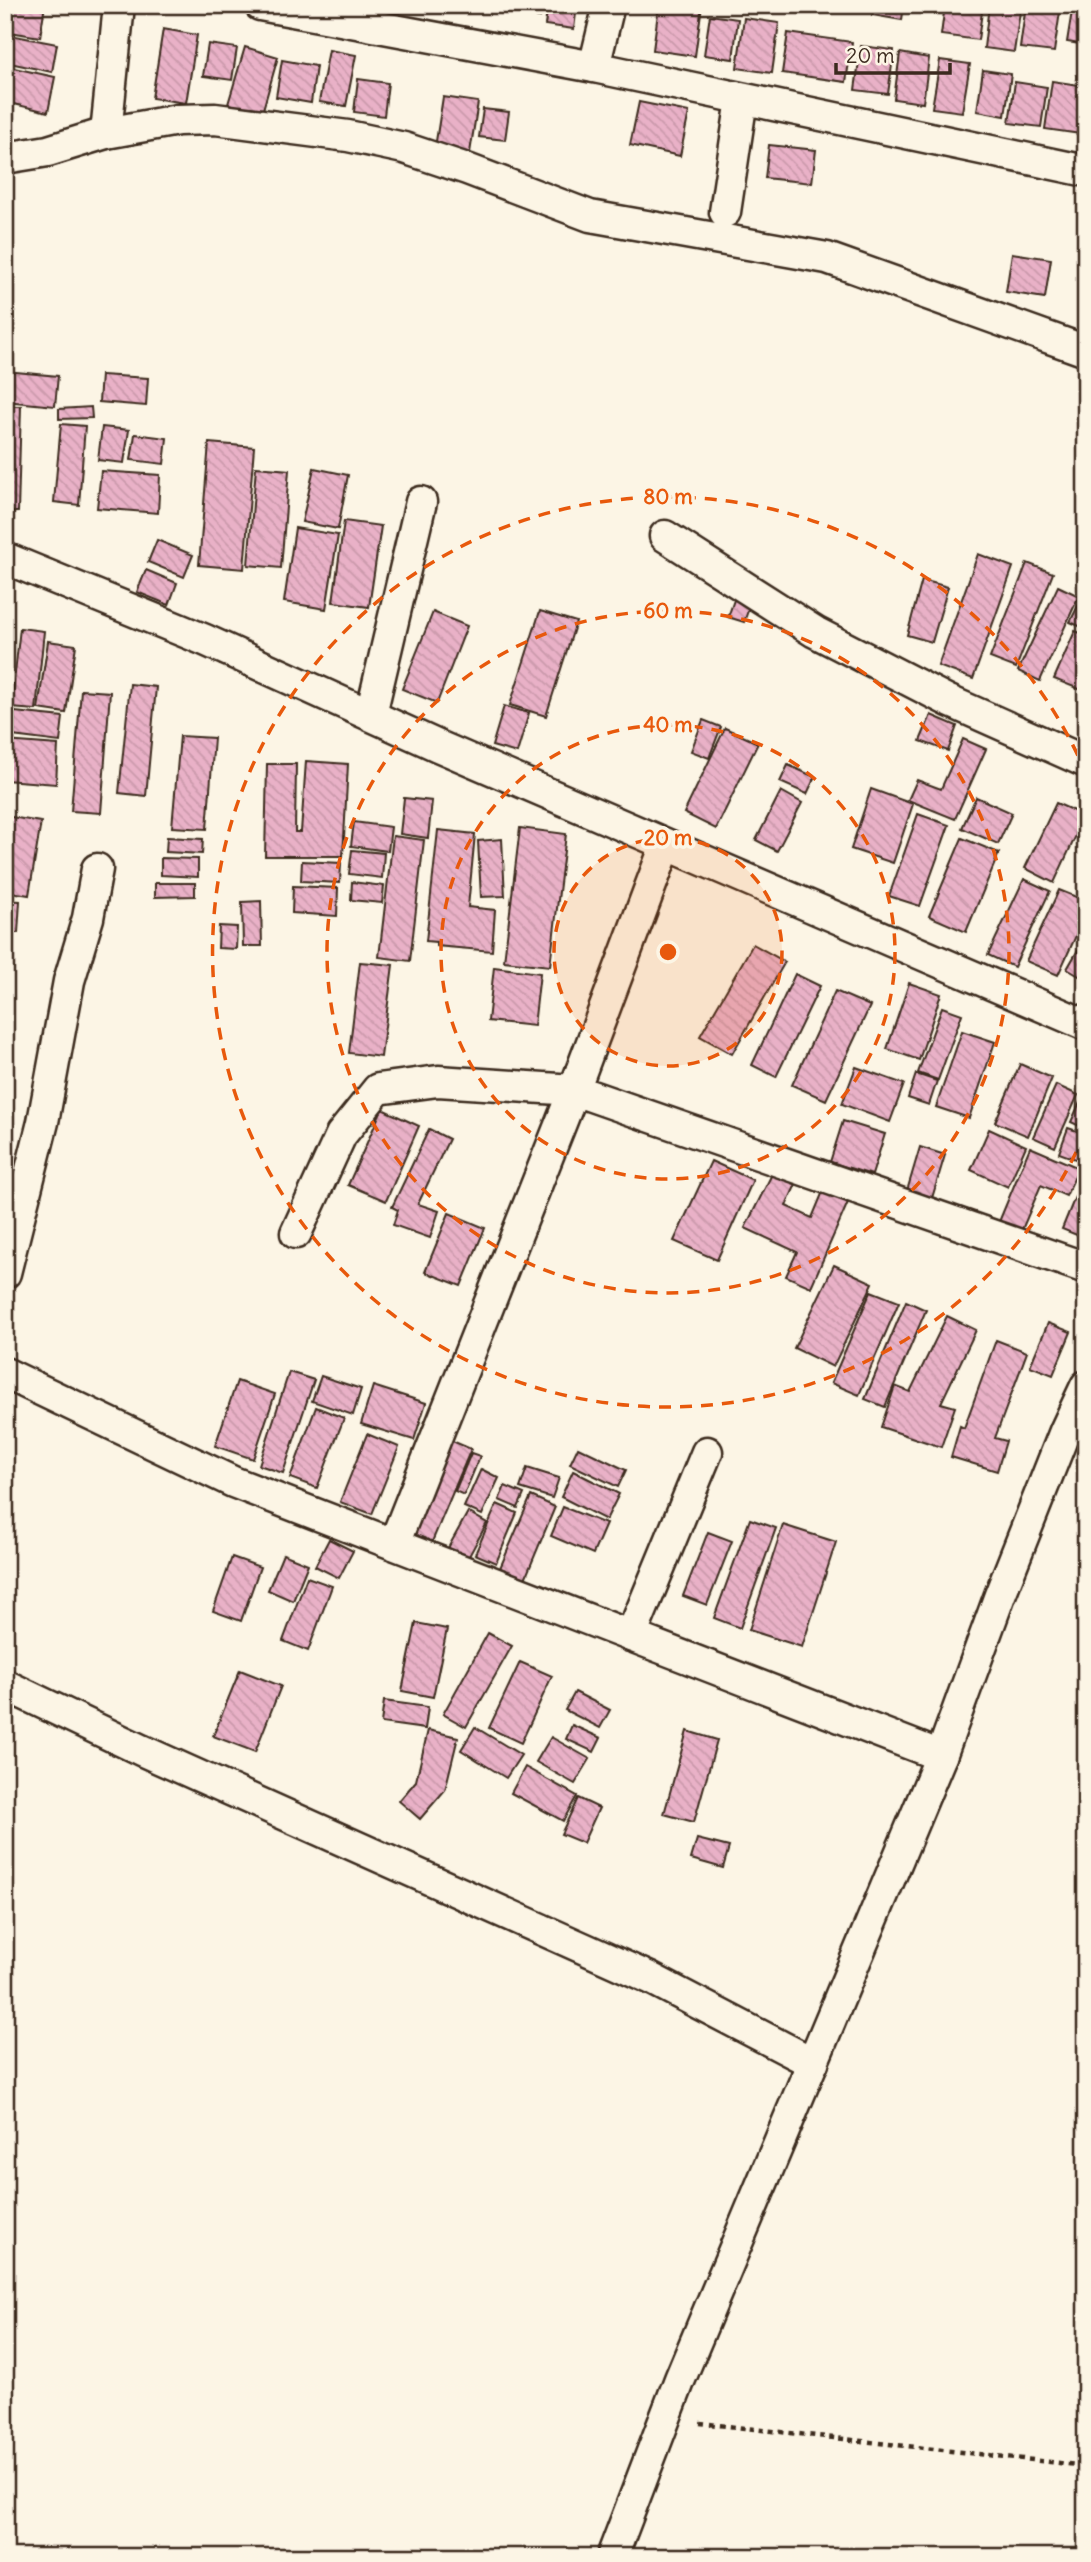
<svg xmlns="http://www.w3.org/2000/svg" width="1091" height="2562" font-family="Delius,sans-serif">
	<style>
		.building { fill: url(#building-back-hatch); stroke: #3b2a1e; stroke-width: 2 }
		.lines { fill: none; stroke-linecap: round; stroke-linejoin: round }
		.minor-casing { stroke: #3b2a1e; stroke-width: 35 }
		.path { stroke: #3b2a1e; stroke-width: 4.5; stroke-dasharray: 5 5; stroke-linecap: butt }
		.minor { stroke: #fcf5e5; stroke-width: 30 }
		.ring { fill: none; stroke: #e8590c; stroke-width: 3.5; stroke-dasharray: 12 9 }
		.centre { fill: #e8590c; stroke: #fcf5e5; stroke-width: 3.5 }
		.ring-label { font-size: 21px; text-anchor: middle; font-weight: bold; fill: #e8590c; stroke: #fcf5e5; stroke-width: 7; stroke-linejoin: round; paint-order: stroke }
	</style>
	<defs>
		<pattern id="building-back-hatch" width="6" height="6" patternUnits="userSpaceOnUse" patternTransform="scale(1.75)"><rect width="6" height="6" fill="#e9b1c7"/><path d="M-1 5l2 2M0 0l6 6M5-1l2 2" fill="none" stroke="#c998aa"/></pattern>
	</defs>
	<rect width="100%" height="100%" fill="#fcf5e5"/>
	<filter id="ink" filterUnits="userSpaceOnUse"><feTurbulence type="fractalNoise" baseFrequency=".0143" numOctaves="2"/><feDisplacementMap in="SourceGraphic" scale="14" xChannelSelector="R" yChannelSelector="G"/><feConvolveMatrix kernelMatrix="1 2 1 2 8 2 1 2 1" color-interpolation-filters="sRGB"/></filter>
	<g filter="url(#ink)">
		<!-- building -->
		<g class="building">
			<polygon points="15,5 45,5 40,37 10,32"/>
			<polygon points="513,5 541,5 540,17 511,13"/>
			<polygon points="548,5 577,5 574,29 545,25"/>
			<polygon points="659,5 702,5 695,56 653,50"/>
			<polygon points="873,5 904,5 902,20 872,15"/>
			<polygon points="915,5 941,5 940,13 915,9"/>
			<polygon points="945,5 983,5 978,40 941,35"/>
			<polygon points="989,5 1021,5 1014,52 984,48"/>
			<polygon points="1026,5 1061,5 1054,52 1020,48"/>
			<polygon points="1073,5 1086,5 1086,45 1067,42"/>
			<polygon points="710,15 738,19 733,59 704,55"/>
			<polygon points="744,18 779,23 772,73 737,68"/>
			<polygon points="163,29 197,35 186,103 152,98"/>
			<polygon points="788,33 852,42 846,82 782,73"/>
			<polygon points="5,34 57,44 52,72 5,62"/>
			<polygon points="208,44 237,48 232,80 203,76"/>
			<polygon points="861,46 894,50 888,94 855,90"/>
			<polygon points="245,47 278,57 262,113 228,104"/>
			<polygon points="329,50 356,55 346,106 319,102"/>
			<polygon points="900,53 929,58 923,103 894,99"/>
			<polygon points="282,60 316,66 311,103 276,97"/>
			<polygon points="940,60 970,64 962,112 932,108"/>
			<polygon points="5,66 55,77 48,112 5,102"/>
			<polygon points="983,70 1011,74 1005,116 977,111"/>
			<polygon points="358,79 388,83 384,116 354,112"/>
			<polygon points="1052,81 1086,86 1081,134 1045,129"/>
			<polygon points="1015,82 1047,87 1041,127 1009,123"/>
			<polygon points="443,97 478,102 469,159 434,154"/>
			<polygon points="639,102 689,112 680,156 630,145"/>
			<polygon points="483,109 509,112 505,140 479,137"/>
			<polygon points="769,145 816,150 812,183 765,178"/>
			<polygon points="1012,253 1051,259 1045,298 1006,292"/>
			<polygon points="5,371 58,376 55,406 5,401"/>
			<polygon points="101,375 148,378 146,406 99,402"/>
			<polygon points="5,406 21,406 18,512 5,512"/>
			<polygon points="91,407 92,418 59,419 59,409"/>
			<polygon points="61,424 85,426 79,505 54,502"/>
			<polygon points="102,427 129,430 124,463 98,460"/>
			<polygon points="135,434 167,438 164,464 131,460"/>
			<polygon points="209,443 254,447 244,569 199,565"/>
			<polygon points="256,467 289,470 281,568 248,565"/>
			<polygon points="314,468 348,475 338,529 302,522"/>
			<polygon points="101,471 160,475 158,513 97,508"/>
			<polygon points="344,521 381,526 369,607 333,602"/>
			<polygon points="295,528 338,535 326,609 284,602"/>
			<polygon points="157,540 193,555 184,577 148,562"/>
			<polygon points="978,554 1013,567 973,679 938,666"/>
			<polygon points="1027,563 1053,573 1016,668 990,658"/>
			<polygon points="146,570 177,583 169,605 137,592"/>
			<polygon points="922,580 948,587 932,642 907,635"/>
			<polygon points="1058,586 1079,596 1040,681 1018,671"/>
			<polygon points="1084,594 1086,595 1086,629 1070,622"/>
			<polygon points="735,597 751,602 744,622 728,617"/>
			<polygon points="540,611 576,622 546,716 510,705"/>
			<polygon points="433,612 467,626 437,703 402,689"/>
			<polygon points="20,628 44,631 36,710 11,708"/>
			<polygon points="1075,631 1086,635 1084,691 1054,679"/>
			<polygon points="48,641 76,645 66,713 38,709"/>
			<polygon points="130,684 156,687 146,796 119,793"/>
			<polygon points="81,690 110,692 101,813 71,811"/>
			<polygon points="504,706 529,713 517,753 492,746"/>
			<polygon points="5,711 63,717 60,742 5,735"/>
			<polygon points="931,715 957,726 948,751 920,741"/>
			<polygon points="703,720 721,727 709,758 691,751"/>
			<polygon points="725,728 758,743 716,829 684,813"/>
			<polygon points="180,736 214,738 207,829 172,827"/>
			<polygon points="963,739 986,749 955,819 908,800 917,780 941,789"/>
			<polygon points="5,741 58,745 56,784 5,780"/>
			<polygon points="306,761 348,764 343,856 265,856 267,764 296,764 295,832 301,832"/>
			<polygon points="788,765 815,777 807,794 780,782"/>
			<polygon points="871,789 913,804 893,863 851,849"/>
			<polygon points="781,791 802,803 777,851 756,840"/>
			<polygon points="976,797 1012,813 998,844 962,828"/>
			<polygon points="404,798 432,801 428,838 400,834"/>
			<polygon points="1056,803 1085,816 1054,883 1025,868"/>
			<polygon points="918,814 949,825 920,906 889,896"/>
			<polygon points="5,816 41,822 29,895 5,891"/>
			<polygon points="354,822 391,827 388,851 351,846"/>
			<polygon points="520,828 566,834 550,966 504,961"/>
			<polygon points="438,830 475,834 468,907 495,910 492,951 436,946 436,942 426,941"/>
			<polygon points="393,836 424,840 410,961 379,957"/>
			<polygon points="167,837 203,839 202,854 166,852"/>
			<polygon points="962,838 999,853 966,932 929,916"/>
			<polygon points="502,839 505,896 481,897 478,841"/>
			<polygon points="352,850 384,853 382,878 349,874"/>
			<polygon points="161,858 198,859 198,877 161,875"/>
			<polygon points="302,861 341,863 340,883 301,881"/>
			<polygon points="1024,879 1050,891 1014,967 988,955"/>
			<polygon points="352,882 384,886 382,903 351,900"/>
			<polygon points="155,883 195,883 195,896 155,897"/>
			<polygon points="293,886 338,888 337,916 292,913"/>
			<polygon points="1059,890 1086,901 1086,914 1058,975 1026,961"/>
			<polygon points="5,900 20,901 18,933 5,933"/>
			<polygon points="261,901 262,946 243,946 242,902"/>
			<polygon points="219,926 237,927 236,949 218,948"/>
			<polygon points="1086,936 1086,980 1067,969"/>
			<polygon points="5,941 13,942 5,1013"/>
			<polygon points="753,944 785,962 732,1054 700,1036"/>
			<polygon points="360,962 393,965 381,1057 349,1053"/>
			<polygon points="494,967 540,973 534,1026 488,1021"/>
			<polygon points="795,974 820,986 776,1077 752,1065"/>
			<polygon points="909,983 941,994 919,1060 887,1049"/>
			<polygon points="835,991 870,1006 826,1100 792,1085"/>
			<polygon points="942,1007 962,1014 938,1080 918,1073"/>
			<polygon points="962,1031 995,1042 969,1118 936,1107"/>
			<polygon points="1020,1064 1052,1078 1028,1136 995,1122"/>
			<polygon points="856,1067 904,1084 890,1122 842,1104"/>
			<polygon points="916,1074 937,1081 929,1105 908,1098"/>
			<polygon points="1056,1085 1078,1095 1055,1147 1033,1137"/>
			<polygon points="1086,1089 1086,1129 1071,1122"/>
			<polygon points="382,1109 419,1126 386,1201 348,1185"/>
			<polygon points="843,1121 885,1134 872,1175 830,1162"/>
			<polygon points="1068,1128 1086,1134 1084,1162 1059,1153"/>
			<polygon points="429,1129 449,1139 418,1204 439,1211 430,1238 393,1225 398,1210 392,1207"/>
			<polygon points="989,1129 1026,1146 1008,1187 971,1170"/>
			<polygon points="920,1147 945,1155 929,1208 904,1201"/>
			<polygon points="1030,1147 1079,1168 1066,1196 1041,1185 1018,1239 996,1229"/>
			<polygon points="711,1161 753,1180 717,1260 674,1241"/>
			<polygon points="1086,1170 1086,1235 1084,1238 1062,1229"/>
			<polygon points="773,1172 797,1182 786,1206 812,1218 824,1189 849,1200 811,1287 786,1276 797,1252 745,1228"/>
			<polygon points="449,1213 485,1228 461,1286 425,1272"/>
			<polygon points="834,1265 873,1283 833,1367 794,1348"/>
			<polygon points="871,1291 899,1302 859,1395 831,1383"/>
			<polygon points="906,1301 926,1310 885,1407 865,1399"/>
			<polygon points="947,1316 976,1330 941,1403 955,1407 941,1447 881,1427 895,1386 910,1392"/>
			<polygon points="1048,1323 1071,1332 1053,1375 1030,1366"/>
			<polygon points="996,1340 1027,1352 995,1438 1006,1441 997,1471 951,1457 960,1426 964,1428"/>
			<polygon points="289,1372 314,1380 283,1473 259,1465"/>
			<polygon points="321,1376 361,1389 353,1415 312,1401"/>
			<polygon points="237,1381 275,1394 253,1459 215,1446"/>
			<polygon points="373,1386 426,1403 414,1440 361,1424"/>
			<polygon points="316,1407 344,1418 317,1488 290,1478"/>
			<polygon points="367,1434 399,1447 372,1514 340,1502"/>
			<polygon points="443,1437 471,1449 432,1542 405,1530"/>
			<polygon points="578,1447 626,1470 618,1487 570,1464"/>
			<polygon points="471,1453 480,1456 464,1495 455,1491"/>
			<polygon points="527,1468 559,1478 552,1498 520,1488"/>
			<polygon points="481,1469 499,1478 482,1515 464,1507"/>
			<polygon points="573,1471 619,1494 606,1520 561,1497"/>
			<polygon points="505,1486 524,1494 518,1508 499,1500"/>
			<polygon points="531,1496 555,1507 525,1579 500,1568"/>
			<polygon points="497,1504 517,1513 496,1563 475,1554"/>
			<polygon points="563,1507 606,1524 593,1554 551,1536"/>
			<polygon points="468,1512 487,1523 468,1558 448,1548"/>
			<polygon points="750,1519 776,1528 740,1628 714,1618"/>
			<polygon points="783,1525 836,1542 802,1647 749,1630"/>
			<polygon points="708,1532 732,1541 707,1605 683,1596"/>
			<polygon points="329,1539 353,1551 339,1578 315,1566"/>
			<polygon points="283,1554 308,1564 293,1601 268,1590"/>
			<polygon points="232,1557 260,1567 241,1621 213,1611"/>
			<polygon points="307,1577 332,1586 308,1651 283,1641"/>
			<polygon points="416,1623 447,1629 433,1697 402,1691"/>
			<polygon points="488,1633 512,1646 466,1727 443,1714"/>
			<polygon points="520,1662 552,1676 521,1743 489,1728"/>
			<polygon points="240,1670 281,1686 255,1752 213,1736"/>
			<polygon points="575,1692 610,1710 600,1728 565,1710"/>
			<polygon points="384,1701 428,1707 425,1729 381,1723"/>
			<polygon points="572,1725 601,1738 594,1752 566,1739"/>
			<polygon points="475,1727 521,1755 506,1778 461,1750"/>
			<polygon points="428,1730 458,1737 445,1790 420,1819 399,1801 416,1781"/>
			<polygon points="687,1731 717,1740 694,1822 664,1814"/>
			<polygon points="551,1737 590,1759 575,1784 536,1762"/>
			<polygon points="525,1767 577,1796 563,1821 511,1793"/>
			<polygon points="578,1798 599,1808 583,1843 561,1834"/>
			<polygon points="697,1839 729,1847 723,1868 691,1859"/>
		</g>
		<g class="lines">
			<!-- minor casing -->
			<g class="minor-casing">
				<g id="minor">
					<polyline points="260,5 594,67 1086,171"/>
					<polyline points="594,67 609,5"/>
					<polyline points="106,133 119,5"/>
					<polyline points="5,158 48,151 106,133 178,120 215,119 348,136 404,148 467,169 590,216 827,258 1086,351"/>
					<polyline points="725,212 742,99"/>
					<polyline points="665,536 815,632 949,701 1086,762"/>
					<polyline points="5,558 205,640 438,746 1086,1025"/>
					<polyline points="371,714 421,502"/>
					<polyline points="296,1233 341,1135 378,1089 438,1081 574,1090 1086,1268"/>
					<polyline points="5,1273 43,1122 69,981 88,918 97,869"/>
					<polyline points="5,1373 233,1482 941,1756"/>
					<polyline points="394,1544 574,1090 666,845"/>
					<polyline points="631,1636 707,1452"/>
					<polyline points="5,1685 141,1750 650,1978 813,2063"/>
					<polyline points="612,2557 680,2379 941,1756 1000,1595 1065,1431 1086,1386"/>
				</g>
			</g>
			<!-- path -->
			<polyline class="path" points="700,2423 1086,2466"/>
			<!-- minor -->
			<use href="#minor" class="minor"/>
		</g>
	</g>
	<!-- distance rings -->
	<circle cx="668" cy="952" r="114" fill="#e8590c" fill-opacity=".12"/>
	<g class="ring">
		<circle cx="668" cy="952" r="114"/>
		<circle cx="668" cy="952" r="227"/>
		<circle cx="668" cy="952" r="341"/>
		<path d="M1085 1133A455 455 0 1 1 1085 771"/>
	</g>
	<circle cx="668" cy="952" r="10" class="centre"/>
	<g class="ring-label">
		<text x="668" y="504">80 m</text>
		<text x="668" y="618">60 m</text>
		<text x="668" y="732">40 m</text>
		<text x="668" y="845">20 m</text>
	</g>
	<!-- margin -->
	<rect width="1091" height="2562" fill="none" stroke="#fcf5e5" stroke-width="28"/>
	<rect x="14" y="14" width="1063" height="2534" fill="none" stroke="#3b2a1e" stroke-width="2.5" filter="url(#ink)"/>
	<!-- scale -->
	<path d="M836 63v10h114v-10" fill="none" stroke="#3b2a1e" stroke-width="3.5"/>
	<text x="846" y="63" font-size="21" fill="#3b2a1e" stroke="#fcf5e5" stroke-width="5" paint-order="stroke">20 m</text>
</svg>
